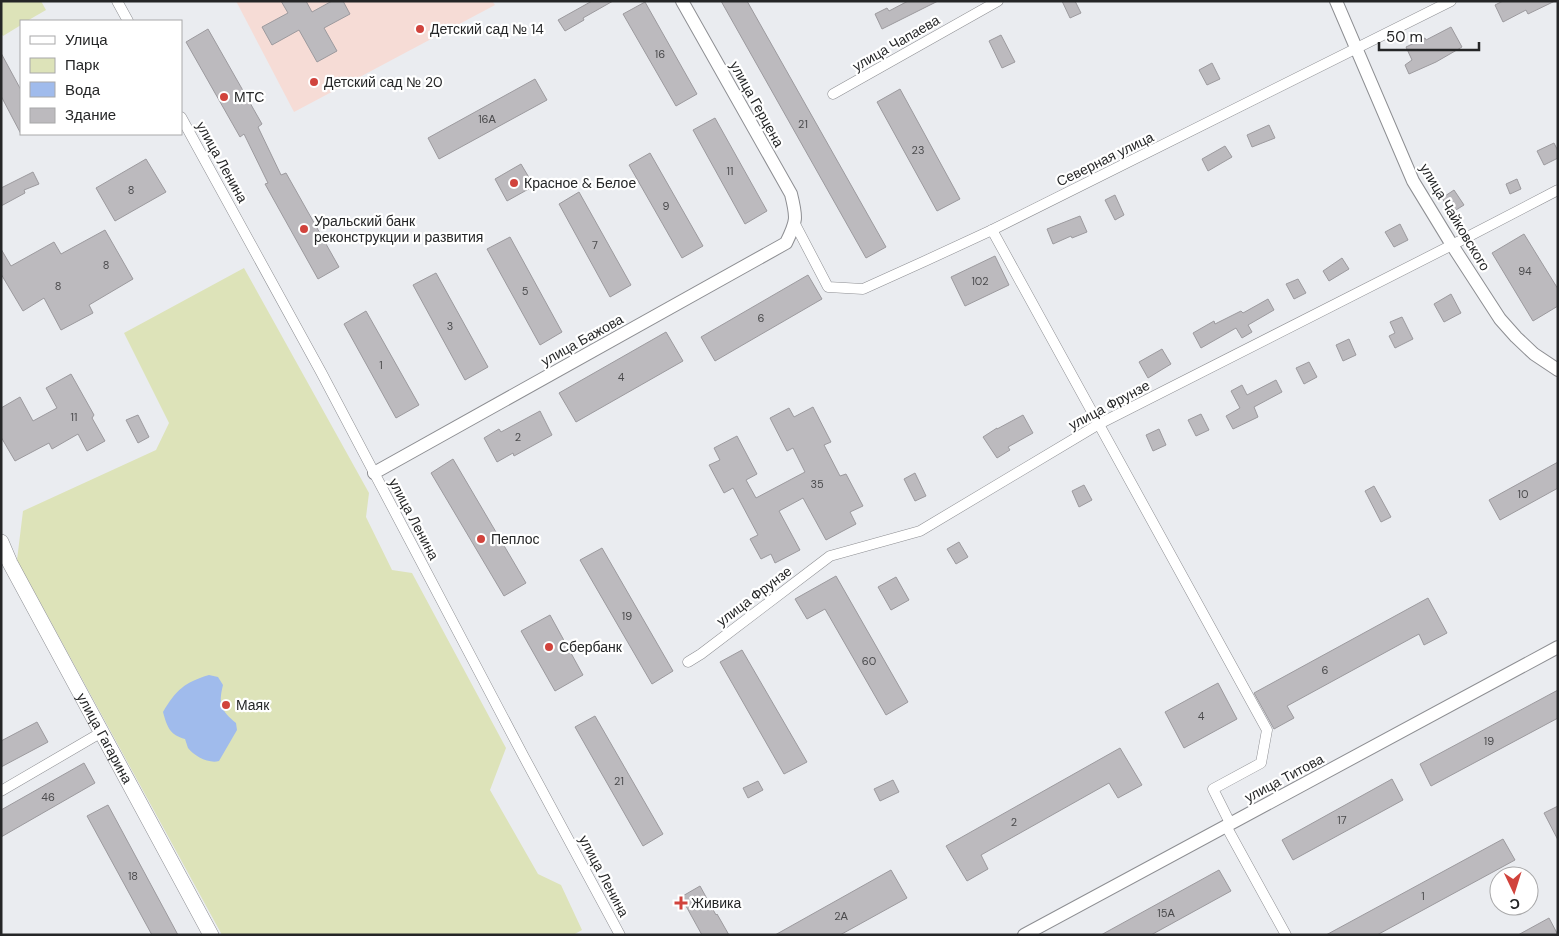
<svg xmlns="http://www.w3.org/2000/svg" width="1559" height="936" font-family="'DM Sans',sans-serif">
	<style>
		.education { fill: #f6dcd6 }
		.green { fill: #dde3b9 }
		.water { fill: #a0bbec }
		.building { fill: #bcbabe; stroke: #9c9a9e }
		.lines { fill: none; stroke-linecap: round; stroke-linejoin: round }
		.minor-casing { stroke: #8d8e92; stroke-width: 11 }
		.tertiary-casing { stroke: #8d8e92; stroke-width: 14 }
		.secondary-casing { stroke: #8d8e92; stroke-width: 16 }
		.minor { stroke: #fff; stroke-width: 10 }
		.tertiary { stroke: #fff; stroke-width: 12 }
		.secondary { stroke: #fff; stroke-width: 15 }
		.poi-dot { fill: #d1433c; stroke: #fff; stroke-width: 2 }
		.labels { text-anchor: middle; stroke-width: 4.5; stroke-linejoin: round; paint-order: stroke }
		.number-label { font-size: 11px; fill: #4b4b4d }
		.poi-label { font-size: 14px; fill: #252627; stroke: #fff; text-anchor: start }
		.street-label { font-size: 14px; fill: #252627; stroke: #fff }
	</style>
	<rect width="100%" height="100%" fill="#eaecf0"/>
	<!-- education -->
	<polygon class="education" points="236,1 492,1 495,5 294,112"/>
	<!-- green -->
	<g class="green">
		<polygon points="1,1 41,1 46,10 27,21 21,21 21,25 3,36 1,33"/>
		<polygon points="244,268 369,493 366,517 392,570 412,573 506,748 490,790 538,874 561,885 582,930 573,935 222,935 17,560 23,511 156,450 169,423 124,333"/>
	</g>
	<!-- water -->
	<path class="water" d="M209,675l9,2 5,8c-5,20 -2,25 13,38l1,7 -18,31c-10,3 -25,-5 -31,-13 -1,-3 -2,-6 -3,-9 -15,-4 -18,-12 -22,-27 13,-22 22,-30 46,-37z"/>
	<!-- building -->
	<g class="building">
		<polygon points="281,1 306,1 312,12 332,1 343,1 350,14 324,28 337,51 317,62 299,30 272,45 262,27 288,13"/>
		<polygon points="592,1 613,1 583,18 584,20 565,31 558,20"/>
		<polygon points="721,1 747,1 886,247 866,258"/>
		<polygon points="908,1 938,1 882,29 875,14 887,8 889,11"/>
		<polygon points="1062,1 1075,1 1081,13 1070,18"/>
		<polygon points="1503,1 1555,1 1528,14 1526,10 1503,22 1495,5"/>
		<polygon points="645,2 697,94 676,106 623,14"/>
		<polygon points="1451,27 1462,47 1436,62 1409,74 1405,65 1412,60 1406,47 1425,38 1426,40"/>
		<polygon points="208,29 262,124 258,127 281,175 286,173 339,267 318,279 265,184 268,183 244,134 240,137 186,42"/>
		<polygon points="1001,35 1015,62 1002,68 989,41"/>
		<polygon points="1,53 21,90 21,134 1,96"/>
		<polygon points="1212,63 1220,79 1207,85 1199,70"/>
		<polygon points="535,79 547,100 439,159 428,138"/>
		<polygon points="900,89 960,199 937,211 877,102"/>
		<polygon points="715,118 767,211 745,224 693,130"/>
		<polygon points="1269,125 1275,138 1252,147 1247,135"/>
		<polygon points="1554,143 1558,151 1558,158 1544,165 1537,151"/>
		<polygon points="1225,146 1232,157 1208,171 1202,159"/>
		<polygon points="650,153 703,246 682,258 629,165"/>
		<polygon points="146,159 166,192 115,221 96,188"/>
		<polygon points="521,164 534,186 507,201 495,179"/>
		<polygon points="33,172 39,184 24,190 25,193 1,206 1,188"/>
		<polygon points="1517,179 1521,189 1510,194 1506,184"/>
		<polygon points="1454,190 1464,205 1451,213 1442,198"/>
		<polygon points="579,192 631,285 610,297 559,204"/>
		<polygon points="1115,195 1124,215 1115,220 1105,200"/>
		<polygon points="1080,216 1087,232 1072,238 1071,236 1053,244 1047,229"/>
		<polygon points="1400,224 1408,240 1394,247 1385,232"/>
		<polygon points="105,230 133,279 89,305 93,313 61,330 44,298 23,311 1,274 1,249 11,266 54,242 61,254"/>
		<polygon points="1524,234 1558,289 1558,306 1533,321 1492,253"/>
		<polygon points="510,237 562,332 540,345 487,249"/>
		<polygon points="995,256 1009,285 965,306 951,277"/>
		<polygon points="1342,258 1349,269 1329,281 1323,271"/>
		<polygon points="436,273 488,367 465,380 413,285"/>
		<polygon points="808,275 822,299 715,361 701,337"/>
		<polygon points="1298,279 1306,293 1294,299 1286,284"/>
		<polygon points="1451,294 1461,313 1444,322 1434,304"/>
		<polygon points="1268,299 1274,310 1248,325 1252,332 1242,338 1236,328 1201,348 1193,333 1214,321 1215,324 1241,311 1243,313"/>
		<polygon points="366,311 419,405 396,418 344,324"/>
		<polygon points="1402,317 1413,339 1395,348 1389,336 1395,333 1390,322"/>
		<polygon points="666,332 683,361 576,422 559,393"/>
		<polygon points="1349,339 1356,355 1343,361 1336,345"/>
		<polygon points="1162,349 1171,364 1148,378 1139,362"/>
		<polygon points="1309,362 1317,377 1304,384 1296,368"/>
		<polygon points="71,374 94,415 92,418 105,441 87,451 78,434 52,449 49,443 15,461 1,437 1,408 20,397 33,421 57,408 46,388"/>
		<polygon points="1276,380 1282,392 1254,407 1258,417 1233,429 1226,416 1240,408 1231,391 1242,385 1247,395"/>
		<polygon points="813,407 831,442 824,445 840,476 846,474 863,506 850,512 856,524 826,540 803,498 779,511 800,550 775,563 771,554 761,559 750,539 758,535 733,488 724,493 709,465 720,460 714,448 737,436 757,474 746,480 756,498 805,472 793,448 787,451 770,418 789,408 794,417"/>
		<polygon points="540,411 552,435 514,456 513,453 497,462 484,438 499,429 501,432"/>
		<polygon points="1201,414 1209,430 1196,436 1188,420"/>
		<polygon points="138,415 149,437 138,443 126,420"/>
		<polygon points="1023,415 1033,433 1008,447 1010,450 997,458 983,437 997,428 997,429"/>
		<polygon points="1159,429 1166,445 1153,451 1146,435"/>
		<polygon points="453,459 526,583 504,596 431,473"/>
		<polygon points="1558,462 1558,488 1500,520 1489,500"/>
		<polygon points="915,473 926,496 915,501 904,479"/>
		<polygon points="1084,485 1092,500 1079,507 1072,491"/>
		<polygon points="1374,486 1391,517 1381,522 1365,491"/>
		<polygon points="959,542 968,557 956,564 947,549"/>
		<polygon points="602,548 673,671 652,684 580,560"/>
		<polygon points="836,576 908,702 886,715 825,609 807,619 795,599"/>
		<polygon points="896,577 909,600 891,610 878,587"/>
		<polygon points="1428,598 1447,633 1424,645 1419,634 1287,706 1294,718 1274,729 1254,693"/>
		<polygon points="550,615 583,675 555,691 521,631"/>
		<polygon points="742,650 807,762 784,774 720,662"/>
		<polygon points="1218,683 1237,719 1184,748 1165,712"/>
		<polygon points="1558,690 1558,718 1431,786 1420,764"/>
		<polygon points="595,716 663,834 643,846 575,727"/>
		<polygon points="37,722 48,742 1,767 1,741"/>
		<polygon points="1120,748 1142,785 1118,798 1109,783 981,855 988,869 967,881 946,846"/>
		<polygon points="84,763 95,783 1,837 1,810"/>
		<polygon points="1392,779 1403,800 1293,860 1282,840"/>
		<polygon points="893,780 899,792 880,801 874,789"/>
		<polygon points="758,781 763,790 748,798 743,788"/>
		<polygon points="108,805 178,935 152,935 87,816"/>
		<polygon points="1558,806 1558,840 1544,813"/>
		<polygon points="1503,839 1515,860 1377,935 1326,935"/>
		<polygon points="891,870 907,898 840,935 775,935"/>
		<polygon points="1219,870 1231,891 1151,935 1101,935"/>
		<polygon points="700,886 716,915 717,914 729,935 702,935 681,897"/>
		<polygon points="1549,918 1558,935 1518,935"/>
	</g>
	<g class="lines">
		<!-- minor casing -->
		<g class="minor-casing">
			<g id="minor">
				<polyline points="117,1 128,21"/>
				<polyline points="833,94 998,1"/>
				<polyline points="181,117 321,372 524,757 620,935"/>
				<polyline points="795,224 828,287 863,289 925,261 992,230 1451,1"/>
				<polyline points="992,230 1267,730 1261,763 1213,789 1230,823"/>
				<polyline points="688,662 701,654 830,556 920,531 1099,424 1452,245 1558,190"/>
				<polyline points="1,791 102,732"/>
				<polyline points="1226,826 1286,935"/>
			</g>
		</g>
		<!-- tertiary casing -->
		<g class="tertiary-casing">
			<g id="tertiary">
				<polyline points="1336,1 1413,181 1452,245 1500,319 1516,337 1534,354 1558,370"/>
				<path d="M374,473l412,-230c11,-22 11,-25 5,-49l-109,-193"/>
				<polyline points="1024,935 1558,647"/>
			</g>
		</g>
		<!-- secondary casing -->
		<g class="secondary-casing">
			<g id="secondary">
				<path id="s1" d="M1,542l9,21 201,372"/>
			</g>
		</g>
		<!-- minor -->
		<use href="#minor" class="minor"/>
		<!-- tertiary -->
		<use href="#tertiary" class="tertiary"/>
		<!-- secondary -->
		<use href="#secondary" class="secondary"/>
	</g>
	<!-- markers -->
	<g class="poi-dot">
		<circle cx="420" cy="29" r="5"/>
		<circle cx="314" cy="82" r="5"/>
		<circle cx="224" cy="97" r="5"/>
		<circle cx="514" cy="183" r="5"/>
		<circle cx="304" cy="229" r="5"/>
		<circle cx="481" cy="539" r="5"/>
		<circle cx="549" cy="647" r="5"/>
		<circle cx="226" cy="705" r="5"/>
		<path d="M678.5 895.5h5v5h5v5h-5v5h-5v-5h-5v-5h5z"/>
	</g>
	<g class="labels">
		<!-- number labels -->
		<g class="number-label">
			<text x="660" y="58">16</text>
			<text x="487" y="123">16А</text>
			<text x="803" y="128">21</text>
			<text x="918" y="154">23</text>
			<text x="730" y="175">11</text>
			<text x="131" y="194">8</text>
			<text x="666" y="210">9</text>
			<text x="595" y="249">7</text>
			<text x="106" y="269">8</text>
			<text x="1525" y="275">94</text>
			<text x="980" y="285">102</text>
			<text x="58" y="290">8</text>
			<text x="525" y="295">5</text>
			<text x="761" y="322">6</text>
			<text x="450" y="330">3</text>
			<text x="381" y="369">1</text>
			<text x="621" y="381">4</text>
			<text x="74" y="421">11</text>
			<text x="518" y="441">2</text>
			<text x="817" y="488">35</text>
			<text x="1523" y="498">10</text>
			<text x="627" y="620">19</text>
			<text x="869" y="665">60</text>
			<text x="1325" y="674">6</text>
			<text x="1201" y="720">4</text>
			<text x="1489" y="745">19</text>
			<text x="619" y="785">21</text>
			<text x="48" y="801">46</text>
			<text x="1342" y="824">17</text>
			<text x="1014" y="826">2</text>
			<text x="133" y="880">18</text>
			<text x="1423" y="900">1</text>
			<text x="1166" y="917">15А</text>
			<text x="841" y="920">2А</text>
		</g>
		<!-- poi labels -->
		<g class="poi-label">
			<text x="430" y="34">Детский сад № 14</text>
			<text x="324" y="87">Детский сад № 20</text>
			<text x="234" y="102">МТС</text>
			<text x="524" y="188">Красное &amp; Белое</text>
			<text x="314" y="226">Уральский банк<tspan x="314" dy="16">реконструкции и развития</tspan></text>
			<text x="491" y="544">Пеплос</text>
			<text x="559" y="652">Сбербанк</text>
			<text x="236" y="710">Маяк</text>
			<text x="691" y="908">Живика</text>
		</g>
		<!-- street labels -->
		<g class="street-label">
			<text transform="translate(896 43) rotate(-30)" y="5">улица Чапаева</text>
			<text transform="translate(757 104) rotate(61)" y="5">улица Герцена</text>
			<text transform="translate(1105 159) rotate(-26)" y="5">Северная улица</text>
			<text transform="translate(222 162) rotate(61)" y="5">улица Ленина</text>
			<text transform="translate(1455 217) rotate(59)" y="5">улица Чайковского</text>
			<text transform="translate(582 340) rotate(-29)" y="5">улица Бажова</text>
			<text transform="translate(1109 405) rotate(-28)" y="5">улица Фрунзе</text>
			<text transform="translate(414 519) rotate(62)" y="5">улица Ленина</text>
			<text transform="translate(754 596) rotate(-37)" y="5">улица Фрунзе</text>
			<text dy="5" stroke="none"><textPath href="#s1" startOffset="222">улица Гагарина</textPath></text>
			<text transform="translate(1284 778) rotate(-28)" y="5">улица Титова</text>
			<text transform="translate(604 876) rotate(62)" y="5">улица Ленина</text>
		</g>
	</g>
	<!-- border -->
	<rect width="1559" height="936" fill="none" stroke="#252627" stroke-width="5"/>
	<!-- legend -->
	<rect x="20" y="20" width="162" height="115" fill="#ffffff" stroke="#a8a8a9"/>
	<rect x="30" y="36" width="25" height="8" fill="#ffffff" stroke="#a8a8a9"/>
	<text x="65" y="45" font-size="15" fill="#252627">Улица</text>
	<rect x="30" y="58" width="25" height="15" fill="#dde3b9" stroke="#a8a8a9"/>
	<text x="65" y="70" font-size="15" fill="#252627">Парк</text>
	<rect x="30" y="82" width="25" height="15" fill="#a0bbec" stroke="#a8a8a9"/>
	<text x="65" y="95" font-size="15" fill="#252627">Вода</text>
	<rect x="30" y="108" width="25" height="15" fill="#bcbabe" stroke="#a8a8a9"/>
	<text x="65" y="120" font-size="15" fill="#252627">Здание</text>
	<!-- north arrow -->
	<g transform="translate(1514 891) rotate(176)"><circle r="24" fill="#ffffff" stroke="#a8a8a9"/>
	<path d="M0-4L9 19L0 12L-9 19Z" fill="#d1433c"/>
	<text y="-8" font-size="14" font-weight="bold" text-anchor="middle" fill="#252627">С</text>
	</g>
	<!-- scale -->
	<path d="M1379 42v8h100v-8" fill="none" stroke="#252627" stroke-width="2.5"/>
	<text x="1386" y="42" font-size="15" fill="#252627" stroke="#ffffff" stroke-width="4" paint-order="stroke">50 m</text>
</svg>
